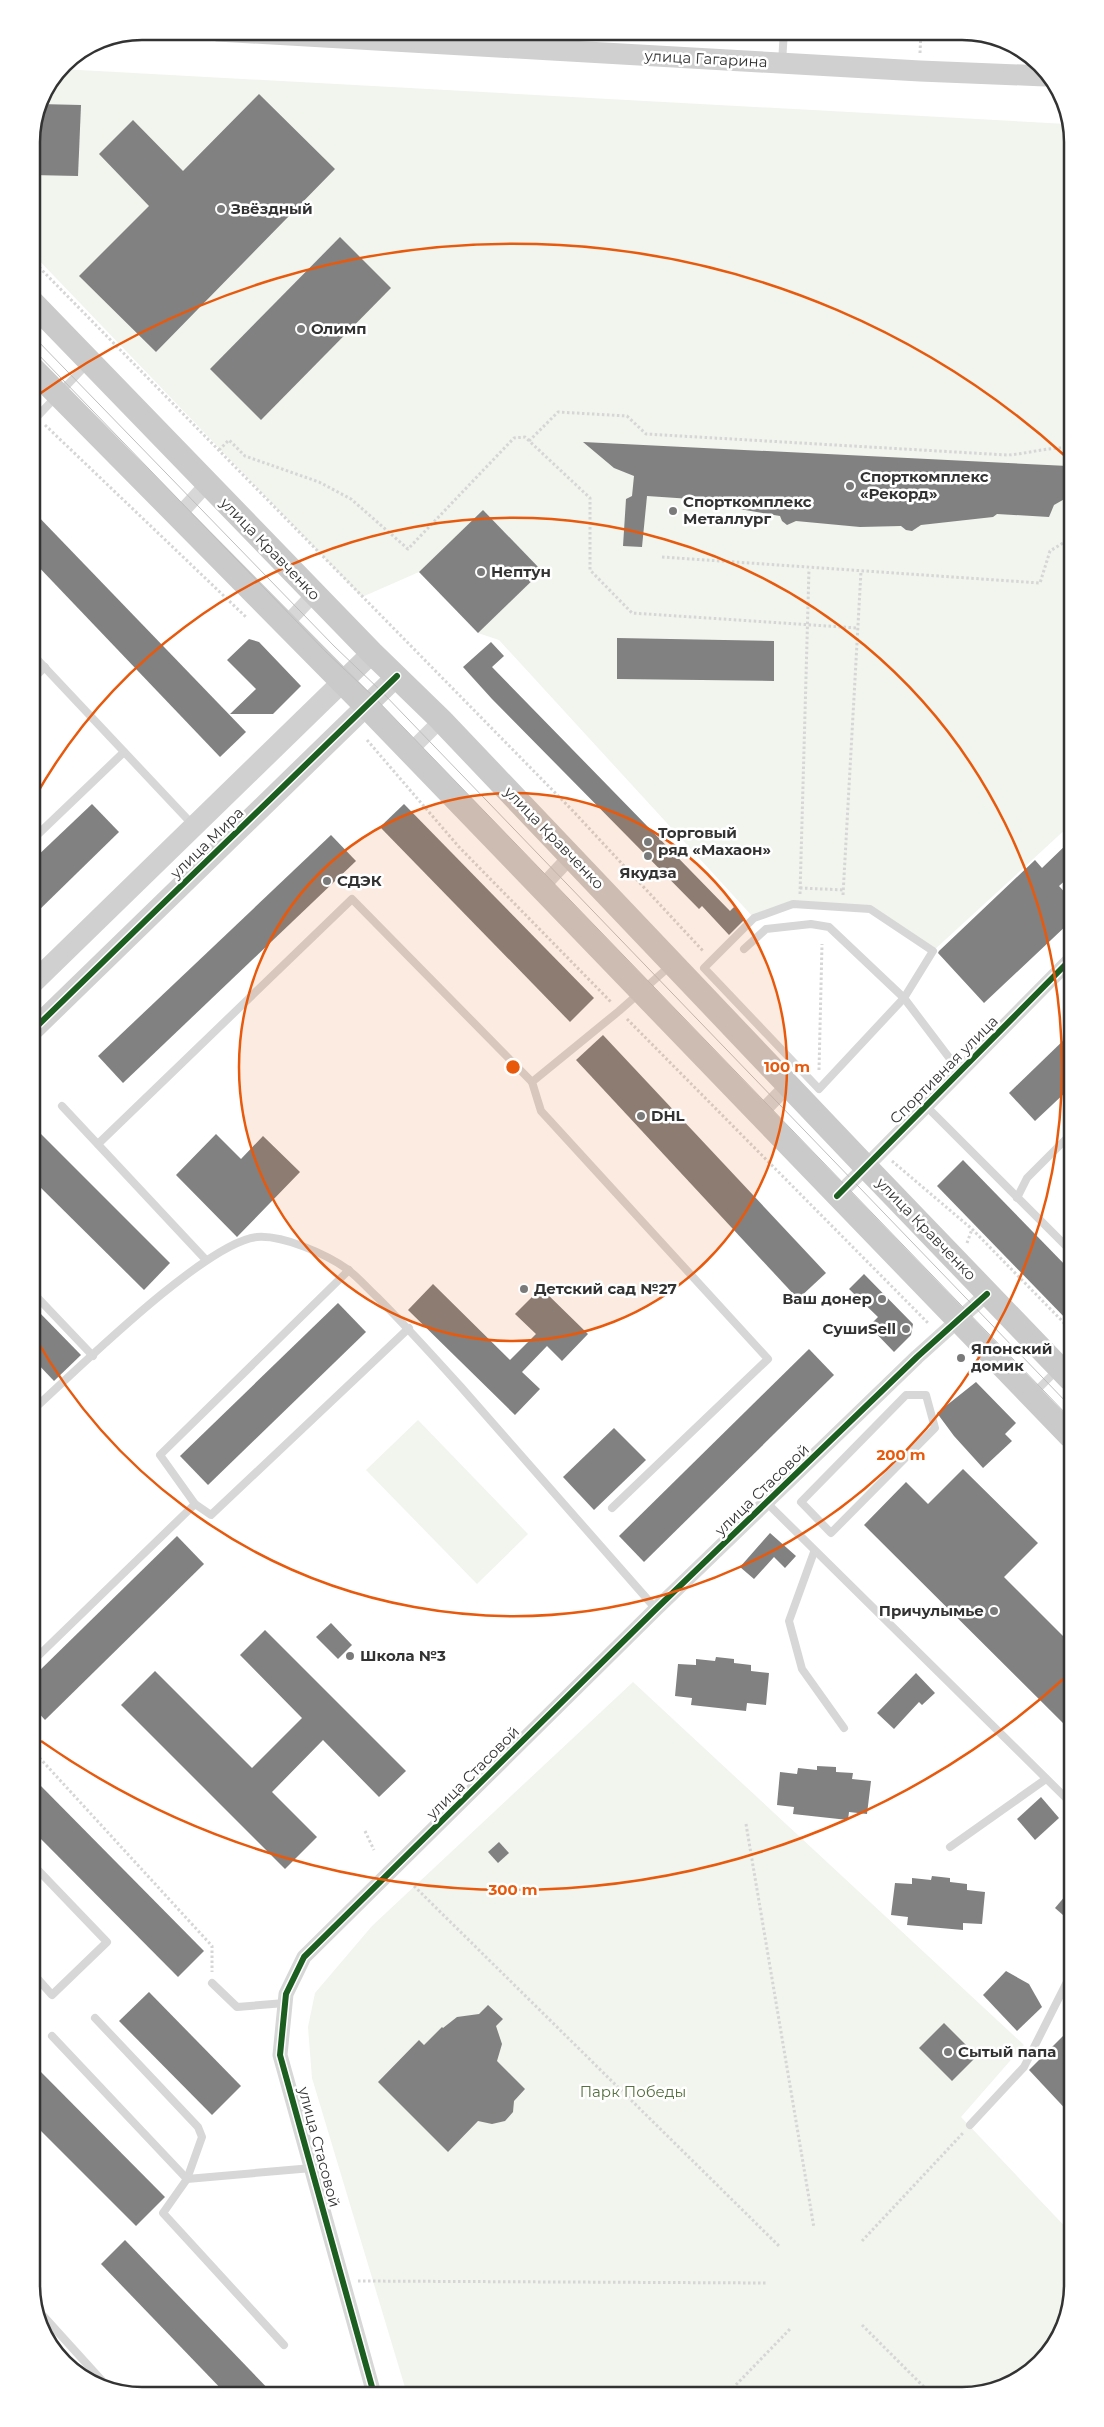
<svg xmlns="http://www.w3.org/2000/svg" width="1104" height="2427" font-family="Montserrat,sans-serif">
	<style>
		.green { fill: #f1f5ed }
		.building { fill: #818181 }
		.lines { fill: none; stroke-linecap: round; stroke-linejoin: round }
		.path { stroke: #d6d6d6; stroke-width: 3; stroke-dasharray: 2.5 2.5; stroke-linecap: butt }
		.lane { stroke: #d7d7d7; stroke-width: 8 }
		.street { stroke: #d7d7d7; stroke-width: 15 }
		.secondary { stroke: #d0d0d0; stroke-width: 21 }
		.primary { stroke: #cacaca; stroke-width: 24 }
		.tram { stroke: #bebebe; stroke-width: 1 }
		.cycleway-casing { stroke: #fff; stroke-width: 9 }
		.cycleway { stroke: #1b5e20; stroke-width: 6 }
		.ring { fill: none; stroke: #e8590c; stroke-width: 2.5 }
		.poi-dot { fill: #7a7a7a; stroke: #fff; stroke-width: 2 }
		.labels { text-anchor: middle; stroke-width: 5; stroke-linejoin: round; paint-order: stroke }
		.street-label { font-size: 15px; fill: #333; stroke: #fff }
		.poi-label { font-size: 15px; font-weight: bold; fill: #333; stroke: #fff; text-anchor: start }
		.park-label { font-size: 15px; fill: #56703f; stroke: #fff }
		.rim { fill: none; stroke: #333; stroke-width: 2.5 }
		.centre { fill: #e8590c; stroke: #fff; stroke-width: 2.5 }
		.ring-label { font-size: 15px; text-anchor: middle; font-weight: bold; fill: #e8590c; stroke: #fff; stroke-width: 5; stroke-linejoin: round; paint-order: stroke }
	</style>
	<rect width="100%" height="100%" fill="#fff"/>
	<!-- green -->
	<g class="green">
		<polygon points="61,69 1067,124 1069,826 933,951 870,909 800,904 754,918 499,640 478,633 419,572 362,597 32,253 31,135 40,100"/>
		<polygon points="418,1420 528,1534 477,1584 366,1470"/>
		<polygon points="633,1682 1024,2045 961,2117 1073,2235 1073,2285 1054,2347 998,2390 407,2394 312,2078 308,2027 315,1993 372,1926"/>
	</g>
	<!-- building -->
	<g class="building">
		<polygon points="259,94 335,169 156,352 79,276 149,206 99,154 133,120 183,171"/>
		<polygon points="39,104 81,105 78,176 32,175 31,135"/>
		<polygon points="340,237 391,288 261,420 210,369"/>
		<polygon points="583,442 1068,466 1068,497 1054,505 1049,517 997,514 993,517 921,525 912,531 906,530 901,526 860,527 796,521 787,525 782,521 780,516 722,506 706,500 647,496 642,547 623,546 626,499 632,496 634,476 614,468"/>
		<polygon points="32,510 246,732 220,757 33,561"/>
		<polygon points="483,510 542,571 478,633 419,572"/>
		<polygon points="617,638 774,641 774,681 617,679"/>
		<polygon points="249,639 259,642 301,686 273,714 230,714 256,689 227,660"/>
		<polygon points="491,642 504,656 492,667 730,911 734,907 745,919 729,935 702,906 699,909 492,699 463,667"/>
		<polygon points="92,804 119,832 34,915 33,860"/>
		<polygon points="404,804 594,998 570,1022 380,827"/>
		<polygon points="331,835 356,861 123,1083 98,1056"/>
		<polygon points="1069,842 1069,877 1059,886 1069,897 1069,923 984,1003 938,953 939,951 1035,860 1042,868"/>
		<polygon points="603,1035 826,1273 798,1299 576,1060"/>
		<polygon points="1069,1035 1069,1089 1035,1121 1009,1093"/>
		<polygon points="34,1127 170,1263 144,1290 34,1181"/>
		<polygon points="216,1134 241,1159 263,1136 300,1172 237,1237 176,1175"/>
		<polygon points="963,1160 1070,1270 1070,1323 937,1186"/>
		<polygon points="864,1274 913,1324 911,1335 894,1352 869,1326 878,1317 849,1289"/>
		<polygon points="433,1284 510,1360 536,1334 515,1314 541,1288 588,1334 562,1361 547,1346 522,1372 540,1389 515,1415 408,1310"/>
		<polygon points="338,1303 366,1332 208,1485 180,1456"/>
		<polygon points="35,1308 81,1355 54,1381 35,1361"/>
		<polygon points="809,1349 834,1375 644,1562 619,1536"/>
		<polygon points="976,1382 1016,1423 1005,1434 1012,1441 983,1468 954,1436 937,1413"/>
		<polygon points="614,1428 646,1460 594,1510 563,1477"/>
		<polygon points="963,1469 1038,1543 1004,1577 1071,1644 1071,1731 864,1525 906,1482 928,1504"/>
		<polygon points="770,1533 796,1556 785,1568 774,1557 754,1579 740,1567"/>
		<polygon points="177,1536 204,1564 45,1720 36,1710 36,1674"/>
		<polygon points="331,1623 352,1645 338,1659 316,1637"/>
		<polygon points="265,1630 406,1771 379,1797 323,1740 272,1792 317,1837 285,1869 121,1705 155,1671 252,1768 302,1718 240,1655"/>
		<polygon points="716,1657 734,1659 734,1663 751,1665 751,1671 769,1673 766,1705 747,1703 746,1711 691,1705 692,1698 675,1696 678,1664 696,1665 696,1659 715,1661"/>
		<polygon points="916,1673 935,1693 922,1705 919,1702 894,1729 877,1713"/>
		<polygon points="817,1766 836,1767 836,1772 853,1773 852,1779 871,1781 867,1814 849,1812 848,1820 793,1814 794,1807 777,1805 780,1772 797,1774 798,1768 817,1770"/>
		<polygon points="36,1781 204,1951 178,1977 36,1834"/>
		<polygon points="1041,1797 1059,1818 1035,1840 1017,1819"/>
		<polygon points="499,1842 509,1853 498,1863 488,1852"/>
		<polygon points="932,1876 950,1878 950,1882 967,1884 967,1890 985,1892 982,1924 963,1923 963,1930 907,1925 908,1917 891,1915 895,1883 912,1884 912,1878 931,1880"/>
		<polygon points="1072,1888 1072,1923 1055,1908"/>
		<polygon points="1006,1971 1029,1984 1042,2007 1017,2031 983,1995"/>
		<polygon points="149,1992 241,2086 212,2115 119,2021"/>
		<polygon points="488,2005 503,2019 496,2026 502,2044 497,2061 525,2089 514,2101 513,2112 505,2121 492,2124 478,2121 448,2152 378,2082 419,2040 424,2045 442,2027 443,2028 457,2017 479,2014"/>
		<polygon points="944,2023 977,2056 952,2081 919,2048"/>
		<polygon points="1072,2027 1072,2116 1029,2070"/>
		<polygon points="37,2068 165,2197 136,2226 37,2127"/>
		<polygon points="125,2240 274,2395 227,2395 101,2264"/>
	</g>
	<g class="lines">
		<!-- path -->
		<g class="path">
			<polyline points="920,53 921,31"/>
			<polyline points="32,260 573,811 704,952"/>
			<polyline points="45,425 247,618"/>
			<path d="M529,441l29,-29 69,4 19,18 361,21c20,-1 40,-8 61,-7"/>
			<polyline points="219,450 229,440 245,456 319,482 351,499 408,549 514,438 525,437 590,498 590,570 632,613 857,628"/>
			<polyline points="662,557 1040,583 1050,551 1068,540"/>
			<polyline points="367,740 459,847 611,1002"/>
			<polyline points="800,888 845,890"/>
			<polyline points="800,894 809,569"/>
			<polyline points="843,895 861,571"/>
			<polyline points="627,1019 929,1324"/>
			<polyline points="819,1070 822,944"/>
			<polyline points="892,1161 972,1229 1070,1329"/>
			<polyline points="967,1243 972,1229"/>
			<polyline points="36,1754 212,1946 212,1972"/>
			<polyline points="746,1824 814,2228"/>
			<polyline points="365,1831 374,1850"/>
			<polyline points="414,1886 779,2246"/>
			<polyline points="862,2241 963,2133"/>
			<polyline points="358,2281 767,2283"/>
			<polyline points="862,2325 927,2390"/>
			<polyline points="729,2392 790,2329"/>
		</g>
		<!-- lane -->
		<g class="lane">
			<polyline points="782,62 784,31"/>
			<polyline points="32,422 88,363"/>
			<polyline points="33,655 193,825"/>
			<polyline points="33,679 45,667"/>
			<polyline points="33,839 124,752"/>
			<polygon points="793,904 870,909 933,951 904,998 819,1089 704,968 754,918"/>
			<polyline points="744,949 766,929 811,924 829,927 904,998 960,1072"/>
			<polyline points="62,1106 206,1260"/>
			<polyline points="926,1106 1070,1250"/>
			<polyline points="98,1144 352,899 532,1082"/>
			<polyline points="1017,1198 1027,1178 1070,1135"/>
			<polyline points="35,1295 93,1356"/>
			<polygon points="906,1395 926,1395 935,1428 831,1533 801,1502"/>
			<polyline points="1032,1395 1070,1357"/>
			<path d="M35,1408c42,-38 171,-166 222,-171 26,-2 69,17 90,32 11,8 21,20 31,29 29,29 56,59 83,89 65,74 130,148 195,222"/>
			<polyline points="767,1503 1071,1803"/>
			<polyline points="195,1504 211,1515 409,1328"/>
			<polyline points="612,1508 768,1359 541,1111 532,1082 619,1011 670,966"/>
			<polyline points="814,1552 789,1621 802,1669 844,1728"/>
			<polyline points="35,1659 195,1504 160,1455 349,1270"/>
			<polyline points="950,1847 1046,1779"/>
			<polyline points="36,1868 107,1942 52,1995 36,1977"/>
			<polyline points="212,1983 237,2007 285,2003"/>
			<polyline points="95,2018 198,2127 202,2137 187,2179 163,2213 284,2345"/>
			<polyline points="52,2036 187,2179 312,2168"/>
			<polyline points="970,2125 1024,2067 1072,1972"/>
			<polyline points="37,2309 105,2384"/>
		</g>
		<!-- street -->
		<g class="street">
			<polyline points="178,516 207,484"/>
			<polyline points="285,625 314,594"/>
			<polyline points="410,751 441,720"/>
			<polyline points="541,888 571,856"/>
			<polyline points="759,1115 788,1085"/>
			<polyline points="837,1196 1069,961"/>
			<polyline points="374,2394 280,2055 286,1994 304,1957 656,1609 917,1357 987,1294"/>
		</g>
		<!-- secondary -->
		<g class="secondary">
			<polyline points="217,31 920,71 1045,76"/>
			<polyline points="34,982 372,653"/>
			<polyline points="34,1029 397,676"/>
		</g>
		<!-- primary -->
		<g class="primary">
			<polyline points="32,302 372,653 441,720 866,1167 1070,1379"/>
			<polyline points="32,368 366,706 1070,1436"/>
		</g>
		<!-- tram -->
		<g class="tram">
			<polyline points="32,335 334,646 381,691 1070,1406"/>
			<polyline points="32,348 326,652 375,698 1070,1418"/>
		</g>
		<!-- cycleway casing -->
		<g class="cycleway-casing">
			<g id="cycleway">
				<polyline points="34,1029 397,676"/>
				<polyline points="837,1196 1069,961"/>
				<polyline points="374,2394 280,2055 286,1994 304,1957 656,1609 917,1357 987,1294"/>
			</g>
		</g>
		<!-- cycleway -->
		<use href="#cycleway" class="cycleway"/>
	</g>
	<!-- distance rings -->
	<circle cx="513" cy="1067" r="274" fill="#e8590c" fill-opacity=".12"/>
	<g class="ring">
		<circle cx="513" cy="1067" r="274"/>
		<path d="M35 797A549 549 0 1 1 35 1337"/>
		<path d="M1069 1674A823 823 0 0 1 41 1741M35 397A823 823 0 0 1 1064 455"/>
	</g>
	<!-- markers -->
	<g class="poi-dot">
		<circle cx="221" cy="209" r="5"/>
		<circle cx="301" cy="329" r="5"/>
		<circle cx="850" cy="486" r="5"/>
		<circle cx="673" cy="511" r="5"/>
		<circle cx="481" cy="572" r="5"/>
		<circle cx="648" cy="842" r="5"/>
		<circle cx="648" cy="856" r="5"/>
		<circle cx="327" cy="881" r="5"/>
		<circle cx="641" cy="1116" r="5"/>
		<circle cx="524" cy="1289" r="5"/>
		<circle cx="882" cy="1299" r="5"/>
		<circle cx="906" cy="1329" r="5"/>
		<circle cx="961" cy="1358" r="5"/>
		<circle cx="994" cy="1611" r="5"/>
		<circle cx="350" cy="1656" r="5"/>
		<circle cx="948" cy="2052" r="5"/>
	</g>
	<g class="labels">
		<!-- street labels -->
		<g class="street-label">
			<text transform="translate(706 59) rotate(3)" y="5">улица Гагарина</text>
			<text transform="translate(270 549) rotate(46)" y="5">улица Кравченко</text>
			<text transform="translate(554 838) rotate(46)" y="5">улица Кравченко</text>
			<text transform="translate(207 843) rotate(-44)" y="5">улица Мира</text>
			<text transform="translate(944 1070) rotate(-45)" y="5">Спортивная улица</text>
			<text transform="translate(926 1229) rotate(46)" y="5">улица Кравченко</text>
			<text transform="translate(762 1490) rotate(-44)" y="5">улица Стасовой</text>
			<text transform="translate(473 1773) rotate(-45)" y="5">улица Стасовой</text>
			<text transform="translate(319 2147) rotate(75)" y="5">улица Стасовой</text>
		</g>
		<!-- poi labels -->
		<g class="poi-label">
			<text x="231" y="214">Звёздный</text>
			<text x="311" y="334">Олимп</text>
			<text x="860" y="482">Спорткомплекс<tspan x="860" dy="17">«Рекорд»</tspan></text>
			<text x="683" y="507">Спорткомплекс<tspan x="683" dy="17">Металлург</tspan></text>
			<text x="491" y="577">Нептун</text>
			<text x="658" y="838">Торговый<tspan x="658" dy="17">ряд «Махаон»</tspan></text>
			<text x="648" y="878" text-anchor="middle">Якудза</text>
			<text x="337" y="886">СДЭК</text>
			<text x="651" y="1121">DHL</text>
			<text x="534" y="1294">Детский сад №27</text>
			<text x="872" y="1304" text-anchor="end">Ваш донер</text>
			<text x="896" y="1334" text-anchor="end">СушиSell</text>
			<text x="971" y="1354">Японский<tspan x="971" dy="17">домик</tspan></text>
			<text x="984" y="1616" text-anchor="end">Причулымье</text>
			<text x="360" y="1661">Школа №3</text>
			<text x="958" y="2057">Сытый папа</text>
		</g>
		<!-- park labels -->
		<g class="park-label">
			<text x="633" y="2097">Парк Победы</text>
		</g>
	</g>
	<!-- crop -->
	<path d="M0 0H1104V2427H0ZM142 40H962A102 102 0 0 1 1064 142V2285A102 102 0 0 1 962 2387H142A102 102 0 0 1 40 2285V142A102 102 0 0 1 142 40Z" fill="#fff" fill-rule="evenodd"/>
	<path class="rim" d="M142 40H962A102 102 0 0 1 1064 142V2285A102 102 0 0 1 962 2387H142A102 102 0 0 1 40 2285V142A102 102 0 0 1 142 40Z"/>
	<circle cx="513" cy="1067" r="8" class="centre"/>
	<g class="ring-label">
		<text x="787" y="1072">100 m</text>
		<text x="901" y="1460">200 m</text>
		<text x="513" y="1895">300 m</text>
	</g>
</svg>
